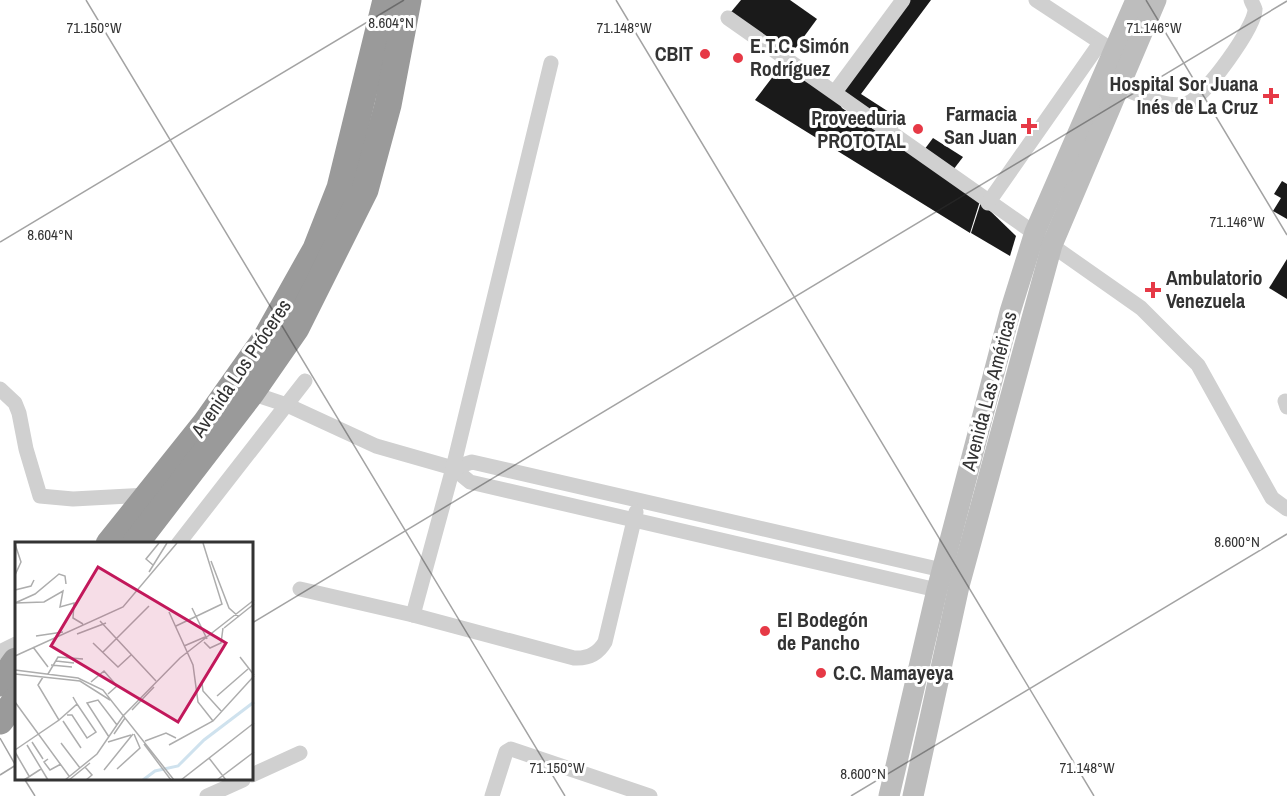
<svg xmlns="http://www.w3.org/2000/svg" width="1287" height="796" font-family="'Archivo Narrow',sans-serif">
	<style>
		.building { fill: #1a1a1a }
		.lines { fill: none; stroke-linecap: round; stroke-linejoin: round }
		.street { stroke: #d0d0d0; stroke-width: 15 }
		.secondary { stroke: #bdbdbd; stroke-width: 21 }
		.highway { stroke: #9a9a9a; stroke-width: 27 }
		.ticks { fill: none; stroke: #333; stroke-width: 1.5; stroke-opacity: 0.45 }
		.poi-dot { fill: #e63946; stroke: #fff; stroke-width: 2 }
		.labels { text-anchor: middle; stroke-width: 6; stroke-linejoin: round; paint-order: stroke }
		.poi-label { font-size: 20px; font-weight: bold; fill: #333; stroke: #fff; text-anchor: start }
		.street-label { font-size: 20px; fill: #333; stroke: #fff }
		.inset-river { fill: none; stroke: #cfe2ee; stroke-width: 3 }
		.inset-road { fill: none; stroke: #adadad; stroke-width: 1.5 }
		.view { fill: #c2185b; fill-opacity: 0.15; stroke: #c2185b; stroke-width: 3 }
		.inset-edge { fill: none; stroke: #333; stroke-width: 3 }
		.ticks-label { font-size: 15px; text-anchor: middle; fill: #333; stroke: #fff; stroke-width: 6; stroke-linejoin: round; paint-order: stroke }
	</style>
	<rect width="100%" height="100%" fill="#fff"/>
	<!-- building -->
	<g class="building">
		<polygon points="741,0 790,0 817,19 789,57 731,12"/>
		<polygon points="907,0 931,0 861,94 903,121 892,135 838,92"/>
		<polygon points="784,62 833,93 842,108 980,201 970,233 755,100"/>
		<polygon points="933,138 963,157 950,174 921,154"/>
		<polygon points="1282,181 1287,184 1287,219 1273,211 1281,198 1274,194"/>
		<polygon points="981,202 1016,236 1010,256 971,233"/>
		<polygon points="1287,259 1287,299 1269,288"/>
	</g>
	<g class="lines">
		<!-- street -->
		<g class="street">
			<polyline points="1036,0 1109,48"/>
			<polyline points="728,18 1141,308 1198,365 1272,498 1287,509"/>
			<path d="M1120,87c19,7 48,23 68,16 17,-7 68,-77 67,-94 0,-1 -4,-8 -4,-9"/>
			<polyline points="835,92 903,0"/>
			<polyline points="988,203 1100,43"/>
			<polyline points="0,389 15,403 19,413 26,449 40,496 73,499 148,495"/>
			<polyline points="251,393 287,405 376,446 453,468 470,482 937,590"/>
			<polyline points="1285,401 1287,407"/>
			<polyline points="453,468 472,462 942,570"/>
			<polyline points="178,544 305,381"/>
			<path d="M300,589l113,26 161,43c14,1 24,-4 31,-16l31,-130"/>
			<polyline points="413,615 453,468 551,63"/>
			<polyline points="0,652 16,644"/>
			<polyline points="252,775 300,753"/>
			<polyline points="207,796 243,780"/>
			<polyline points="492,796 506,752 511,749 650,796"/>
		</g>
		<!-- secondary -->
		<g class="secondary">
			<polyline points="889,796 937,590 1010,312 1035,232 1136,0"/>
			<polyline points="913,796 959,586 1052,245 1156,0"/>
		</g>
		<!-- highway -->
		<g class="highway">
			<polyline points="109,544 205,424 266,338 316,249 340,188 386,0"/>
			<polyline points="135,544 251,393 296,328 365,190 388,105 408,0"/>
			<polyline points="0,683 16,661"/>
			<polyline points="0,721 16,700"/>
		</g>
	</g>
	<!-- ticks -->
	<path class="ticks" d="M86,0l479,796M616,0l478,796M1146,0l141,235M0,242l404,-242M252,623l1035,-622M0,738l16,28M0,775l16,-10M25,780l10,16M851,796l436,-262"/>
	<!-- markers -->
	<g class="poi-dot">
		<circle cx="705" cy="54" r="6"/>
		<circle cx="738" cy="58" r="6"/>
		<path d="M1268 87h6v6h6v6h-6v6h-6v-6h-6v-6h6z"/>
		<path d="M1026 117h6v6h6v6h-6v6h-6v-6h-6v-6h6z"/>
		<circle cx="918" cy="129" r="6"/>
		<path d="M1150 281h6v6h6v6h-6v6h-6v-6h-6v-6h6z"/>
		<circle cx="765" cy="631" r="6"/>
		<circle cx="821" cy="673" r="6"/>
	</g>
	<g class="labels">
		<!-- poi labels -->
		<g class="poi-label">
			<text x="750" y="53">E.T.C. Simón<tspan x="750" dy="23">Rodríguez</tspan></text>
			<text x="693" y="61" text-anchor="end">CBIT</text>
			<text x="1258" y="91" text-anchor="end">Hospital Sor Juana<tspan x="1258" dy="23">Inés de La Cruz</tspan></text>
			<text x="1017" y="121" text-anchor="end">Farmacia<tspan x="1017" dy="23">San Juan</tspan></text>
			<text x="906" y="125" text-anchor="end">Proveeduria<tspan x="906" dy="23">PROTOTAL</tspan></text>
			<text x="1166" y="285">Ambulatorio<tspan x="1166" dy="23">Venezuela</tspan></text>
			<text x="777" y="627">El Bodegón<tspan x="777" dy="23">de Pancho</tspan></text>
			<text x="833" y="680">C.C. Mamayeya</text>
		</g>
		<!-- street labels -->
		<g class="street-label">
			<text transform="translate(241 368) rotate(-56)" y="7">Avenida Los Próceres</text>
			<text transform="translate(989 391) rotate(-75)" y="7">Avenida Las Américas</text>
		</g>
	</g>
	<!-- overview -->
	<g transform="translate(15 542)">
		<rect width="238" height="238" fill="#fff"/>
		<path class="inset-river" d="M128,238l12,-9 23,-5 26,-26 50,-38"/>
		<path class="inset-road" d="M0,2l6,18 -6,13M196,19l18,47 10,9M138,23l-7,-6 13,-16M134,30l18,-29M51,42l-1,-8 -6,-2 -24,20 -20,9 29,-1 19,-11 -3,16 14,-4 -1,15 10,6M0,48l16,-4 3,-6M177,66l15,31M154,70l24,53 5,37 15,19M85,79l56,60M161,84l46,-22 -19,-61M209,86l30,-24M62,92l29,-11M21,94l27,-4M189,100l6,6 11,-5 2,-15M78,101l25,24 13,-12M169,104l21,-9M18,105l15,20M88,110l46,-46M0,114l108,-49 54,-64M225,115l14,18M41,119l18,2M36,123l21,2M0,128l63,8 25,12 71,90M0,132l65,7 30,19M33,132l10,-17 25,2M76,140l13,-11 13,15 -9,8M187,141l1,8 19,21M202,154l31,-27M0,160l54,74M117,168l22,-23M52,173h5l15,23 9,-6 -19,-28M44,178l18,-16 -4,-7M48,179l18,27M99,192l11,-16M94,195l-22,-34 11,-3 19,25M130,199l21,-8 10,5M17,200l11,17M93,200l23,-7M46,201l19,25M129,202l27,36M12,203l21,35M154,203l44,-24 41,-45M0,208l44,-30 -21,-35 5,-8M0,210l14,24M194,216l17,22M33,217l-4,3 6,8 11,-6M70,225l7,8 -6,5M102,227l23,-21 -6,-14M89,228l29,-36M9,238l17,-11M50,238l32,-26 26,-38 57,-58 74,-58M54,238l21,-17M166,238l73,-57M202,238l37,-28"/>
		<path class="view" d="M83,25l128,76 -48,79 -127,-76z"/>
		<rect width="238" height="238" class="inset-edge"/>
	</g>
	<g class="ticks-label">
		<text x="391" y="28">8.604°N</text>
		<text x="94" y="33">71.150°W</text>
		<text x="624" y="33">71.148°W</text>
		<text x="1154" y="33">71.146°W</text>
		<text x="1237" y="227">71.146°W</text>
		<text x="50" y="240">8.604°N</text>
		<text x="1237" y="547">8.600°N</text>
		<text x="557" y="773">71.150°W</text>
		<text x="1087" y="773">71.148°W</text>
		<text x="863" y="779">8.600°N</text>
	</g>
</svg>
